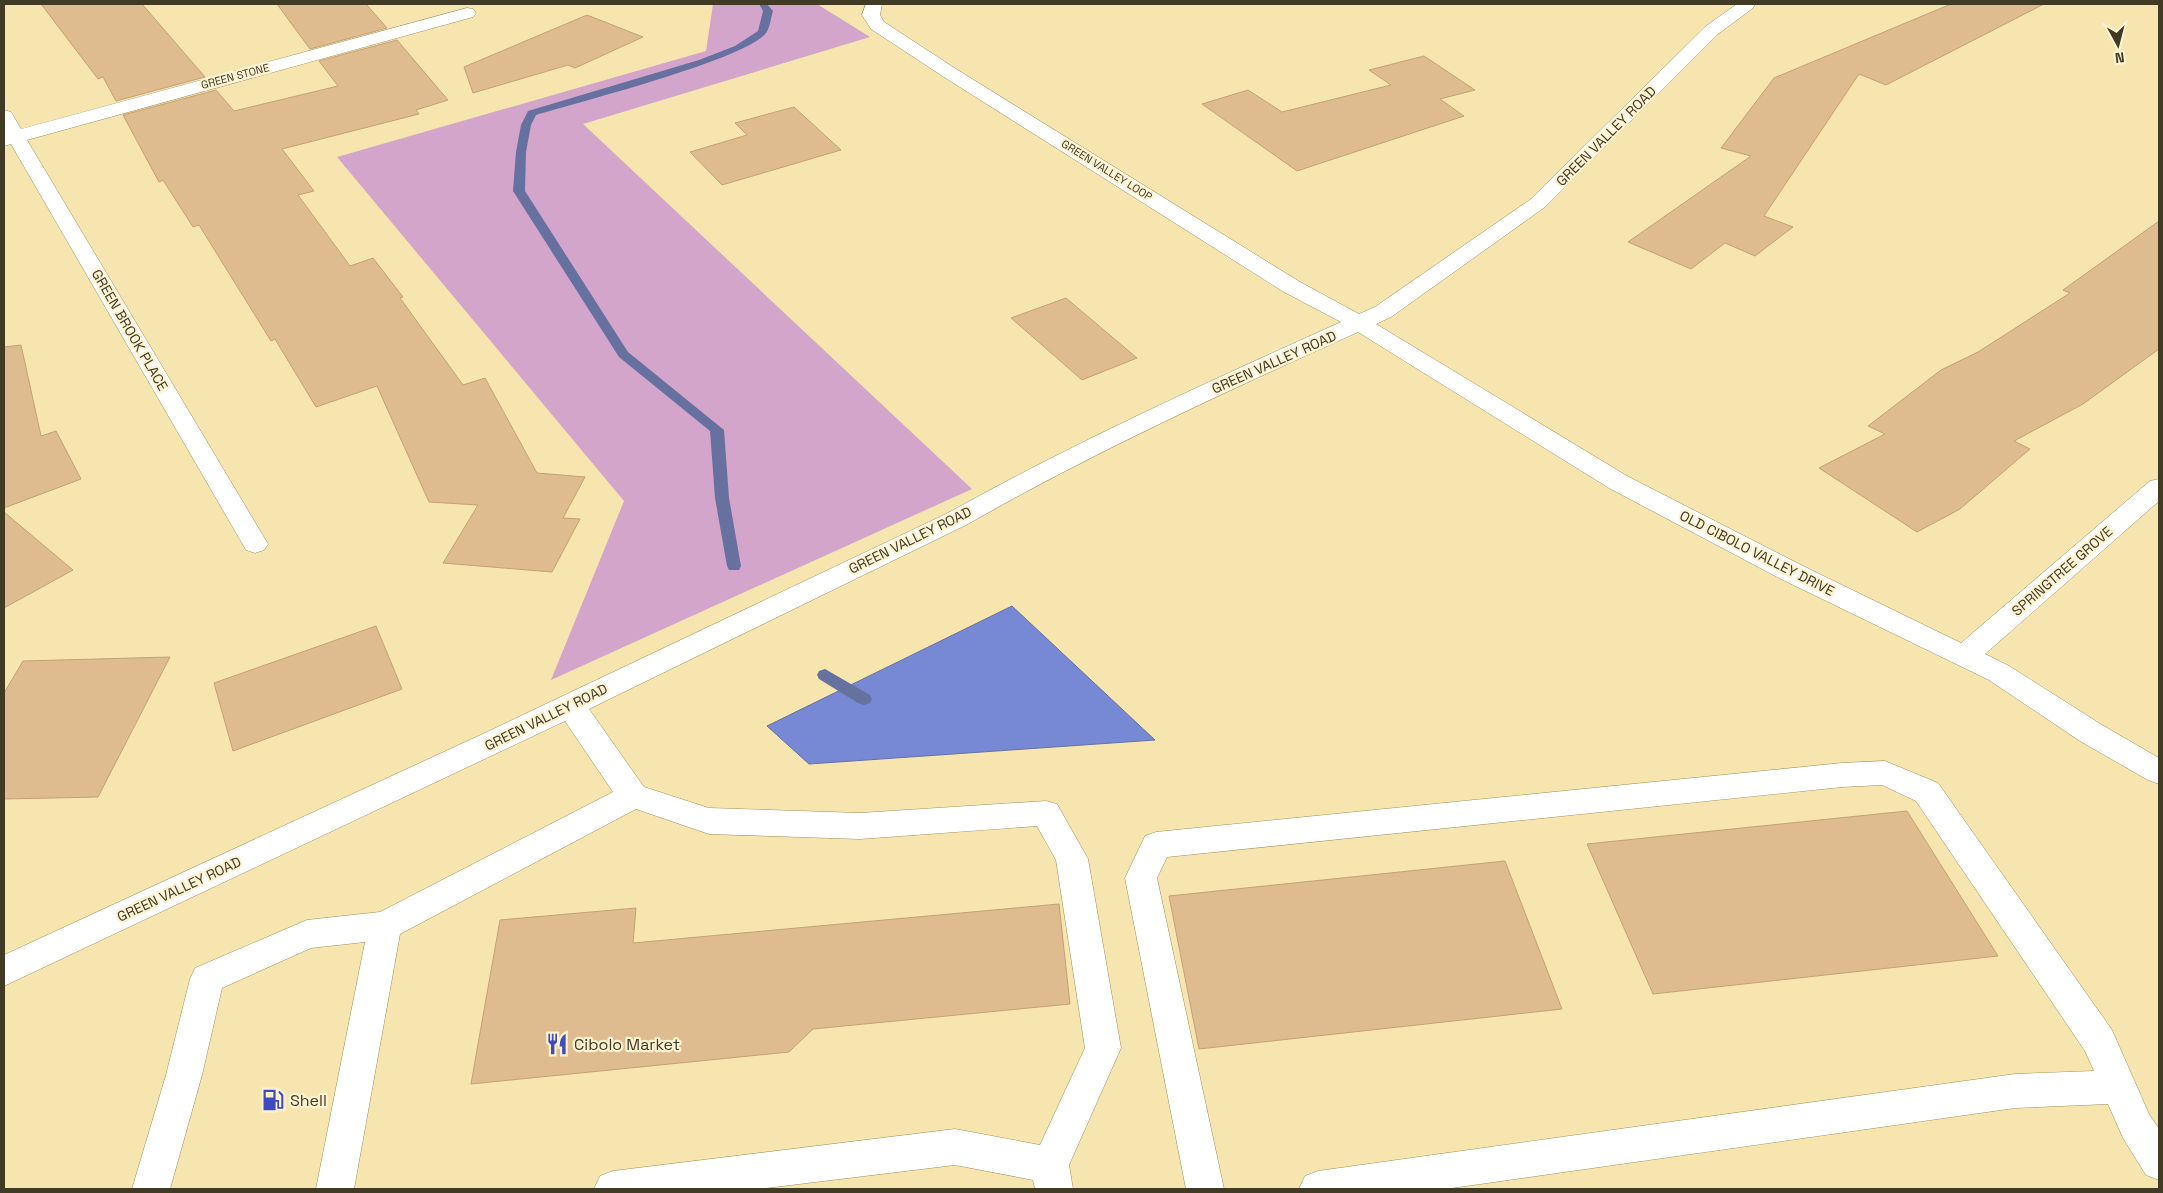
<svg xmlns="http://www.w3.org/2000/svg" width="2163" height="1193" font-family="'Space Grotesk',sans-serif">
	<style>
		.green { fill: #d3a5ca }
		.water { fill: #7789d5; stroke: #6771a0 }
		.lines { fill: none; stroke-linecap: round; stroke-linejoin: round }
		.stream { fill: #6771a0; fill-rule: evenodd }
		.building { fill: #dfbc90; stroke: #c4a175 }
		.minor-casing { stroke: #9e8e5b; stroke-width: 1 }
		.minor { fill: #fff; fill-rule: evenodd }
		.labels { text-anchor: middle; stroke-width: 4.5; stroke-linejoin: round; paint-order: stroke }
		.far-street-label { font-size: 11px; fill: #413a24; stroke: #fdf3d3 }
		.street-label { font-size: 14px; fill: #413a24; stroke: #fdf3d3 }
		.near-poi-label { font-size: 16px; fill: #413a24; stroke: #fdf3d3; text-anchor: start }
	</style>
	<rect width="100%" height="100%" fill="#f6e5af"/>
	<!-- green -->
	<polygon class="green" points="713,4 817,4 870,37 583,124 972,489 551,680 624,501 337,157 706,51"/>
	<!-- water -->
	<polygon class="water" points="1012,606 1155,740 809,764 767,726"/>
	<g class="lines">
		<!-- stream -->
		<g class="stream">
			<path d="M759,4h8l6,7c-2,6 -3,17 -7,22 -19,26 -190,70 -230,82l-5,10 -5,27 -1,39 103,161 96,78 5,68 12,68 -2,4h-10l-2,-4 -12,-68 -5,-67 -91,-74 -106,-166 3,-39 5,-27 7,-14 171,-51 36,-14 23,-15 5,-20z"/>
			<polygon points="825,669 870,695 872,699 870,703 864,705 858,703 819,679 817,675 819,671"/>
		</g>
	</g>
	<!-- building -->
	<g class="building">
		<polygon points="41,4 142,4 205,77 116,101 103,77 98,79"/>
		<polygon points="277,4 366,4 387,28 310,49"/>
		<polygon points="1951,4 2044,4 1886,85 1859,74 1764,216 1793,227 1755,256 1725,243 1691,269 1628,242 1751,156 1721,148 1774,78"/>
		<polygon points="587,15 643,37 575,68 568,65 473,93 464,67"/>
		<polygon points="397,40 448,100 416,110 419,114 282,149 314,191 298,195 350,266 373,258 403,297 400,298 463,385 485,378 537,473 585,477 563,518 580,519 552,572 443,563 478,505 429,502 377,386 316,407 275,339 271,341 199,225 193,227 163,180 159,182 123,115 216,90 234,111 338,86 319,61"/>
		<polygon points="1424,56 1475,90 1440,99 1464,116 1297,171 1202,104 1248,90 1282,112 1391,85 1369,70"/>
		<polygon points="794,107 841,150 722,185 690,152 747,135 735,123"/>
		<polygon points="2159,221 2159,349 2083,404 2014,441 2030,449 1960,509 1917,532 1819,468 1885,434 1868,426 1941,370 1978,352 2070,293 2063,290"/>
		<polygon points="1066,298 1137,358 1082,380 1011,318"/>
		<polygon points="21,345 41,436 56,431 81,479 4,508 4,347"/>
		<polygon points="4,512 73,570 4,608"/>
		<polygon points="376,626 402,689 233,751 214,683"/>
		<polygon points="170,657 98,797 4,799 4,693 23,661"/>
		<polygon points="1907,811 1998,956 1653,994 1587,844"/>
		<polygon points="1505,861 1562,1009 1199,1049 1169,896"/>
		<polygon points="1059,904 1070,1004 813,1029 789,1052 471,1084 500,920 636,908 633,943"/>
	</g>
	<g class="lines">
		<!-- minor casing -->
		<g class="minor-casing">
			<g id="minor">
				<path d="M866,4h16l-2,11 4,7 72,47 344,213 59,32 16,-7 156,-108 175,-173 31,-22h18l-2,4 -35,26 -173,173 -154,110 -15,7 251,152 174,89 160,78 189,-162 9,-2v22l-174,153 24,12 93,59 57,33v26l-11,-4 -68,-39 -91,-61 -208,-101 -172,-91 -251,-156c-133,60 -266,121 -392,193l-377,184 55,78 65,21 151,5 186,-12 11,3 31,55 33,189 -52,117 4,24h-38l-2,-9 -78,-15 -197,24h-164l6,-13 13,-5 342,-42 85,16 45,-97 -29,-188 -19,-34 -177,13 -151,-5 -73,-25 -236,125 -46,255h-38l49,-247 -54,6 -89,40 -20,87 -32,114h-38l34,-114 24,-96 5,-11 112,-48 73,-8 233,-120 -48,-71 -561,265v-31l483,-223 461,-219c127,-71 260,-131 393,-191l-57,-30 -340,-215 -73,-48 -9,-14z"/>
				<polygon points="467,8 473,9 476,13 473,17 27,140 268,544 264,550 255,553 246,550 11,144 4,146 4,110 11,112 21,129"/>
				<polygon points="1885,761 1938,783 2112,1030 2149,1114 2159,1129 2159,1180 2146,1175 2123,1138 2108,1104 2015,1108 1445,1189 1299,1189 1305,1176 1318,1171 2015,1074 2094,1071 2085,1051 1916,801 1882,785 1842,787 1167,857 1157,878 1224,1189 1186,1189 1125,878 1145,836 1156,832 1842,763"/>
			</g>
		</g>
		<!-- minor -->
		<use href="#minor" class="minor"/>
	</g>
	<!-- icons -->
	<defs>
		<g id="restaurant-bare" transform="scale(1.725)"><path d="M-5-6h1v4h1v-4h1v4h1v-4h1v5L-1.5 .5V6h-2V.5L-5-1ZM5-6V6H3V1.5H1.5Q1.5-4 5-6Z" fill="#3f4cc0" stroke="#fdf3d3" stroke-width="2.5" paint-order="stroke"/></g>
		<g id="fuel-bare" transform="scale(1.725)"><path d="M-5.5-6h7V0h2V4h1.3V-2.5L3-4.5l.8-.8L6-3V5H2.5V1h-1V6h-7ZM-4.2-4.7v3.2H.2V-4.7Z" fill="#3f4cc0" stroke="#fdf3d3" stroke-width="2.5" paint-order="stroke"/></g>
	</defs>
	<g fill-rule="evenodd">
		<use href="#restaurant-bare" x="557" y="1044"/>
		<use href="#fuel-bare" x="273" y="1100"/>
	</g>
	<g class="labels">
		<!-- far-street labels -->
		<g class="far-street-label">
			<text transform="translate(235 76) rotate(-15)" y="4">GREEN STONE</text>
			<text transform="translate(1107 170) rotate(32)" y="4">GREEN VALLEY LOOP</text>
		</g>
		<!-- street labels -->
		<g class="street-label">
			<text transform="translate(1606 136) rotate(-45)" y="5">GREEN VALLEY ROAD</text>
			<text transform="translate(130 330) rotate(60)" y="5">GREEN BROOK PLACE</text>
			<text transform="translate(1274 362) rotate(-24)" y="5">GREEN VALLEY ROAD</text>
			<text transform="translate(910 540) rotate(-26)" y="5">GREEN VALLEY ROAD</text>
			<text transform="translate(1757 553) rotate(27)" y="5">OLD CIBOLO VALLEY DRIVE</text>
			<text transform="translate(2062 571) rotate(-41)" y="5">SPRINGTREE GROVE</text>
			<text transform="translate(546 717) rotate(-26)" y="5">GREEN VALLEY ROAD</text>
			<text transform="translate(179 889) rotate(-25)" y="5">GREEN VALLEY ROAD</text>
		</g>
		<!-- near-poi labels -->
		<g class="near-poi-label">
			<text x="574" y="1050">Cibolo Market</text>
			<text x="290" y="1106">Shell</text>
		</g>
	</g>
	<!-- border -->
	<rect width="2163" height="1193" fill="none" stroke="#413a24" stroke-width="10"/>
	<!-- north arrow -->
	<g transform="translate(2118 45) rotate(173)" stroke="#fdf3d3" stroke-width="4" paint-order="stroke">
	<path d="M0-4L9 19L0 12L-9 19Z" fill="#413a24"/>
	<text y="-8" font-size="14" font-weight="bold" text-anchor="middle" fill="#413a24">N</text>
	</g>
</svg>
